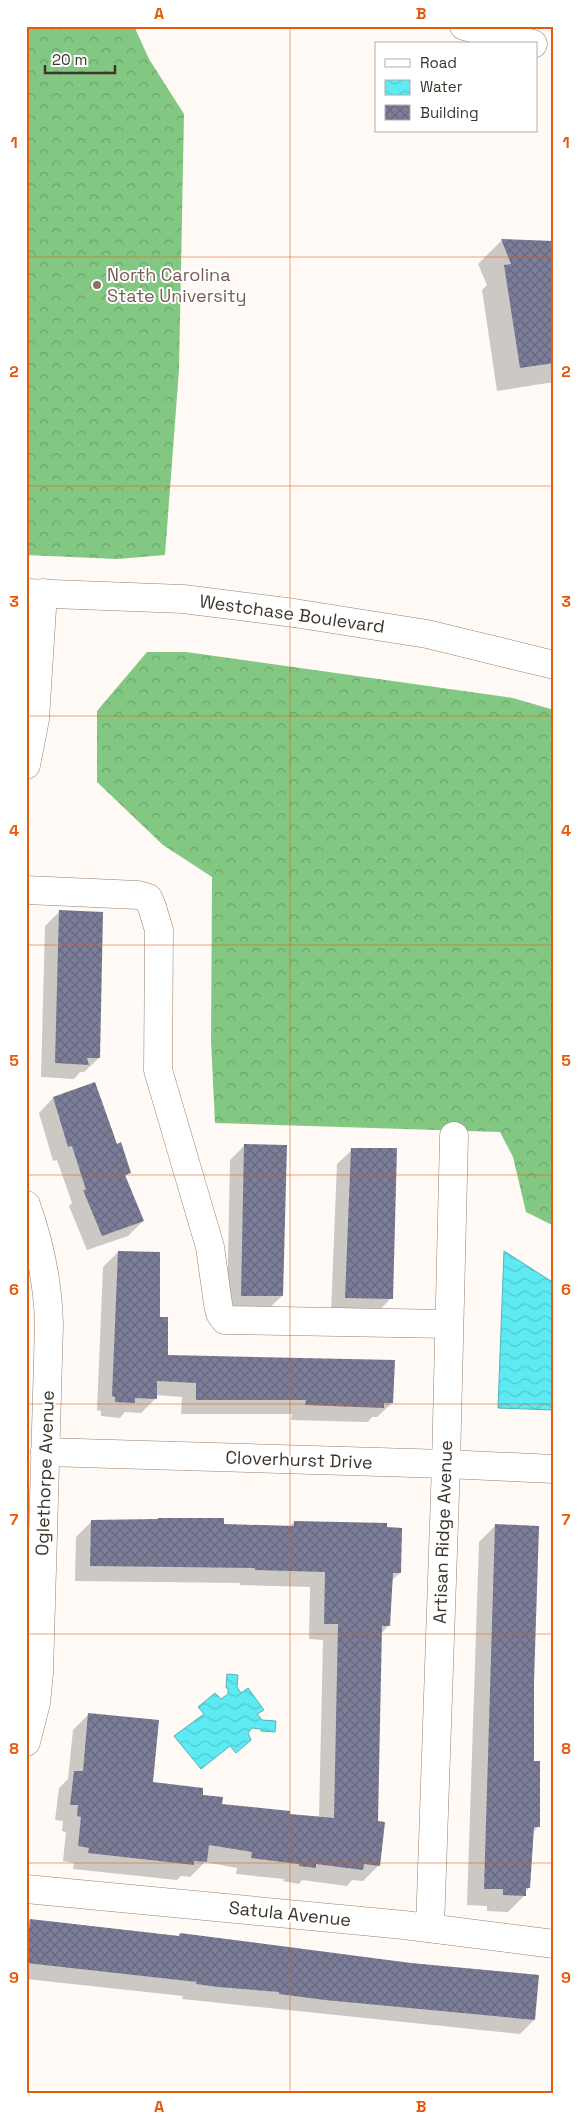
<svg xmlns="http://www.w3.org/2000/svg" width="580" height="2120" font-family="'Space Grotesk',sans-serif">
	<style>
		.forest { fill: url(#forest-crowns) }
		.water { fill: url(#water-waves); stroke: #53b3b7 }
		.shadow { fill: #0003 }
		.building { fill: url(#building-cross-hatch) }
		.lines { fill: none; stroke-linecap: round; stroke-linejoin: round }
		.street-casing { stroke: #95816b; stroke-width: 29 }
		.highway-casing { stroke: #95816b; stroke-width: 29 }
		.street { stroke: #fff; stroke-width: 28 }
		.highway { stroke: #fff; stroke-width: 28 }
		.grid { fill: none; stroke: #e8590c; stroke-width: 1; stroke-opacity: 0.55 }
		.education-dot { fill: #8d6e63; stroke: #fff; stroke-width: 2 }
		.labels { text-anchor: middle; stroke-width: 4; stroke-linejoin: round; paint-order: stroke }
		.education-label { font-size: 18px; fill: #785e54; stroke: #fff; text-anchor: start }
		.street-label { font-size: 18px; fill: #3d342b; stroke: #fff }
		.neatline { fill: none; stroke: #e8590c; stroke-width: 2 }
		.grid-label { font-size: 16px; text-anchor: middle; font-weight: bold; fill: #e8590c }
	</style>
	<defs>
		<pattern id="forest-crowns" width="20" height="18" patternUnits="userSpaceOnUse" patternTransform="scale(1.25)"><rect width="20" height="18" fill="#83c882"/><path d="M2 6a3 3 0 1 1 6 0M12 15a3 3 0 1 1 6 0" fill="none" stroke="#6ca36b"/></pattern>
		<pattern id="water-waves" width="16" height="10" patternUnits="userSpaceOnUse" patternTransform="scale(1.25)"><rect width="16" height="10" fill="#5deaf3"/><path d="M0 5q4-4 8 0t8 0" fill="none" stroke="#52c9d0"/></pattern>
		<pattern id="building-cross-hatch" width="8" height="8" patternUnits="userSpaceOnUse" patternTransform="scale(1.25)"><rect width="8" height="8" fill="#7c7e99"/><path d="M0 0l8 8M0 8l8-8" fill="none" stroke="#67687d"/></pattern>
	</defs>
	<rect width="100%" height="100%" fill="#fffaf5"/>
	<!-- forest -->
	<g class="forest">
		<polygon points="26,26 134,26 149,59 184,114 179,370 165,555 117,559 26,555"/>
		<polygon points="147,652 186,652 513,698 554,710 554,1226 526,1212 513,1157 500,1132 215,1123 211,1042 212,877 163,845 97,782 97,711"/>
	</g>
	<!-- water -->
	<g class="water">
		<polygon points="504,1251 554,1283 554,1410 498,1408"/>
		<polygon points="227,1674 238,1675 237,1687 241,1693 248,1688 264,1710 257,1714 262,1720 276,1721 275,1732 261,1731 261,1729 252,1728 248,1733 251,1740 236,1753 230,1746 201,1769 174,1736 204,1714 198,1707 215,1693 221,1699 228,1694 228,1688 226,1688"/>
	</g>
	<!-- shadow -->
	<g class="shadow">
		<polygon points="501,241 554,244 554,382 497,391 482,290 487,285 478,264"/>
		<polygon points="59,912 99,1058 84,1072 80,1072 74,1079 41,1077 45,926"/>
		<polygon points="95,1084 116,1145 129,1172 125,1177 143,1221 128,1236 87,1250 69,1206 72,1203 57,1160 53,1161 39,1113 53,1098"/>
		<polygon points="245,1145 282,1296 267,1310 227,1310 230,1160"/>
		<polygon points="352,1150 391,1298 377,1313 331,1312 337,1164"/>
		<polygon points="118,1252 159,1318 166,1357 392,1403 377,1417 372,1417 368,1422 291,1420 292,1414 181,1414 182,1397 156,1395 156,1398 141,1413 125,1412 120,1418 101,1416 101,1411 97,1410 103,1267"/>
		<polygon points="92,1521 289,1527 294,1522 400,1573 391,1581 388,1626 381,1634 377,1822 379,1865 363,1881 352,1880 347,1886 302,1880 299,1884 283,1881 284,1879 236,1874 237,1868 205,1862 190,1877 181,1876 177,1880 73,1869 74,1863 63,1861 66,1832 62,1831 63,1821 55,1820 59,1788 68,1779 73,1730 89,1714 152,1783 202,1796 221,1805 319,1818 323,1640 309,1639 310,1587 240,1585 240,1583 75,1581 76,1537"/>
		<polygon points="496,1525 533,1682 533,1762 539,1826 532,1833 529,1888 525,1892 525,1895 508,1912 487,1911 487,1906 467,1905 479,1542"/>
		<polygon points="30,1920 178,1937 180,1935 534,2020 520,2034 182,1999 183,1996 26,1979 26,1925"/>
	</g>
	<!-- building -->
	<g class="building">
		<polygon points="501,239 554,241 554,363 520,368 504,265 511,264"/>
		<polygon points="59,910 103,912 100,1058 87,1058 89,1065 55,1063"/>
		<polygon points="95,1082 117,1144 121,1142 131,1173 125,1175 144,1221 102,1236 83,1190 86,1190 72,1146 68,1147 53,1097"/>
		<polygon points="244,1144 287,1145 283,1296 241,1296"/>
		<polygon points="351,1148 397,1148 393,1299 345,1298"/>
		<polygon points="118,1251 160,1252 160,1317 168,1317 168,1355 395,1360 393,1403 384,1403 384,1408 305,1405 306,1400 196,1400 196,1383 157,1381 157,1399 135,1398 135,1403 115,1402 115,1397 112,1396"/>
		<polygon points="158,1518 224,1518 224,1524 294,1526 294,1521 387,1523 387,1527 402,1528 401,1573 393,1573 390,1626 382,1626 378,1821 385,1822 380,1866 364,1864 363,1870 316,1864 316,1868 299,1866 299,1864 251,1858 252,1852 209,1845 207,1862 194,1861 194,1865 88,1853 89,1848 78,1846 81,1817 77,1816 78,1805 70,1805 74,1771 83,1771 88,1713 159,1720 153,1782 203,1788 203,1795 223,1797 222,1804 290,1811 290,1814 334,1818 338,1624 324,1624 325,1572 255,1570 255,1568 90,1566 91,1520 158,1519"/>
		<polygon points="495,1524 539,1526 534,1682 534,1761 540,1761 540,1827 534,1827 530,1888 526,1888 526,1896 503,1895 503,1889 484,1889"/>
		<polygon points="30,1919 179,1936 180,1933 411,1963 539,1975 535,2020 325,2000 279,1994 279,1992 218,1987 196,1984 197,1982 26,1963"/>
	</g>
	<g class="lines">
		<!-- street casing -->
		<g class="street-casing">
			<g id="street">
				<polyline points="26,593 183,599 294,613 427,634 554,665"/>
				<polyline points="26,765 35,719 43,593"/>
				<polyline points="26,890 138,895 148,898 152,907 159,930 158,1070 210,1247 218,1304 220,1313 225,1320 448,1324"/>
				<path d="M26,1205c14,39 22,79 23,120l-10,348 -3,30 -10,39"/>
				<polyline points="45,1452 446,1464 554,1469"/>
				<polyline points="26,1889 404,1925 554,1944"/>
				<polyline points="430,1928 446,1464 454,1136"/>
			</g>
		</g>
		<!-- highway casing -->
		<g class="highway-casing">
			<polyline id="highway" points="464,26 533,44"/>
		</g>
		<!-- street -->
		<use href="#street" class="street"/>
		<!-- highway -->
		<use href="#highway" class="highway"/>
	</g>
	<!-- grid -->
	<path class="grid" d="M290,26v2068M26,257h528M26,486h528M26,716h528M26,945h528M26,1175h528M26,1404h528M26,1634h528M26,1863h528"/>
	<!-- markers -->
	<circle class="education-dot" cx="97" cy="285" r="5"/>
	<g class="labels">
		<!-- education labels -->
		<g class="education-label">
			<text x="107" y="281">North Carolina<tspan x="107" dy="21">State University</tspan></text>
		</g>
		<!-- street labels -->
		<g class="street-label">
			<text transform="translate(292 614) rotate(8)" y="6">Westchase Boulevard</text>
			<text transform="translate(299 1460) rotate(2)" y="6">Cloverhurst Drive</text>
			<text transform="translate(45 1473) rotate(-88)" y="6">Oglethorpe Avenue</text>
			<text transform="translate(443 1532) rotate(-88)" y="6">Artisan Ridge Avenue</text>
			<text transform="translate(290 1914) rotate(6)" y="6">Satula Avenue</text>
		</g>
	</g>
	<!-- border -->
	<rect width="580" height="2120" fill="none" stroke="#ffffff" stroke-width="55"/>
	<!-- legend -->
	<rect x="375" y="42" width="162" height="90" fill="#ffffff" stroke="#b1aeaa"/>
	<rect x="385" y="59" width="25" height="8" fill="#ffffff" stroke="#b1aeaa"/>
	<text x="420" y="68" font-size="15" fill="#3d342b">Road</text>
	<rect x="385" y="80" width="25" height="15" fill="url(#water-waves)" stroke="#b1aeaa"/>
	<text x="420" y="92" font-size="15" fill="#3d342b">Water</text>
	<rect x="385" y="105" width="25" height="15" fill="url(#building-cross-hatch)" stroke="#b1aeaa"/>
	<text x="420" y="118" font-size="15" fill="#3d342b">Building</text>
	<!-- scale -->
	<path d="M45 65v8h70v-8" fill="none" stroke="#3d342b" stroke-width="2.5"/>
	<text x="52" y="65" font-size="15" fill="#3d342b" stroke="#ffffff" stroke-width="4" paint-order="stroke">20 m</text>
	<rect x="28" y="28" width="524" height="2064" class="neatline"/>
	<g class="grid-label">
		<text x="159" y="19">A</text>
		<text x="421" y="19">B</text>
		<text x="14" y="148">1</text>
		<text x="566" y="148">1</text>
		<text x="14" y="377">2</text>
		<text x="566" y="377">2</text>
		<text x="14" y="607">3</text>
		<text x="566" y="607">3</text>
		<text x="14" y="836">4</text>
		<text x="566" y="836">4</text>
		<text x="14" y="1066">5</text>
		<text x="566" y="1066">5</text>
		<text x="14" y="1295">6</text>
		<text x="566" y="1295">6</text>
		<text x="14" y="1525">7</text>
		<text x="566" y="1525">7</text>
		<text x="14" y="1754">8</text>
		<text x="566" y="1754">8</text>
		<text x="14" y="1983">9</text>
		<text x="566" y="1983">9</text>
		<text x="159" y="2112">A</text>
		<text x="421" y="2112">B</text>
	</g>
</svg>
